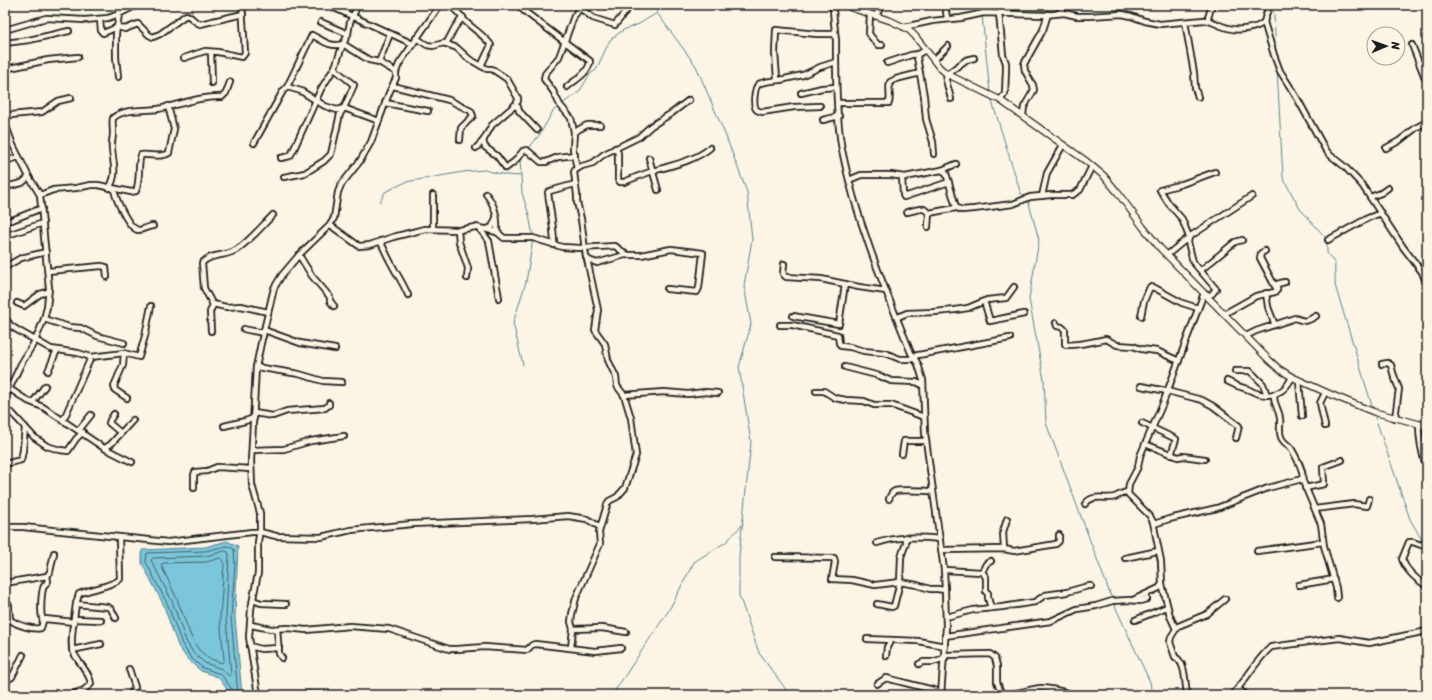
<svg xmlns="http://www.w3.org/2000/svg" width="1432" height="700" font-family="Sriracha,sans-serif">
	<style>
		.water { fill: #7bc6db; stroke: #55828f }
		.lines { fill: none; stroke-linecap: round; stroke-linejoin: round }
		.shore { stroke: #426068; stroke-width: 1 }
		.stream { stroke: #55828f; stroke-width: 1 }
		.minor-casing { stroke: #1c1c1c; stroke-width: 8 }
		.major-casing { stroke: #1c1c1c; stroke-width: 8 }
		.minor { stroke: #fcf5e5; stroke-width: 4.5 }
		.major { stroke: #fcf5e5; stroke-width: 5.5 }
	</style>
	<rect width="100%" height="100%" fill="#fcf5e5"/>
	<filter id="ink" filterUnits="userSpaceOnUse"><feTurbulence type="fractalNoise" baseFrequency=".025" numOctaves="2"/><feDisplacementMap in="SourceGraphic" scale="8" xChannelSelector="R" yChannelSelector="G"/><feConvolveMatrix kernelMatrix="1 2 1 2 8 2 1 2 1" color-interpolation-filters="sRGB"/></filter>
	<g filter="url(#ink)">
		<!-- water -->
		<polygon class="water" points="227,541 238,546 235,617 242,695 231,695 218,677 201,671 188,660 178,646 163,604 142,563 142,550 205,547"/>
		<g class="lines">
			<!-- shore -->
			<g class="shore">
				<polygon points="226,551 229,553 226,618 231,674 229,676 222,669 205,663 194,654 186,641 172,601 151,560 153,558 206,556"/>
				<polygon points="221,558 223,559 224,564 220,617 224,660 222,663 208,658 199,650 192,639 177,599 161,565 163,563 206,562"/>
				<polyline points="234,695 233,691 221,674 203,668 191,658 182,644 167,603 146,562 147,553 205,551 227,546 234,549 235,564 231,617 238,695"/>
			</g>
			<!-- stream -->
			<g class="stream">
				<polyline points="656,5 657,13 696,66 725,134 747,192 752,239 744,286 751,324 739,367 751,442 739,556 739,595 759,653 790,695"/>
				<polyline points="980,5 981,12"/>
				<polyline points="1271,5 1274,15 1276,53"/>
				<polyline points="982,15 990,93"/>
				<polyline points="1277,69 1283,178 1300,209 1327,239"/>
				<polyline points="991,98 1021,194 1025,196"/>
				<polyline points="562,104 579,92 590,74 596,70 610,40 623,30 639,24 657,13"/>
				<polyline points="529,148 540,134 553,111 559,106"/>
				<polyline points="525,152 520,160 522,193 529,215 533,236"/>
				<polyline points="1028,200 1039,240 1029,299 1044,380 1046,423 1112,599"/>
				<polyline points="380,202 385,192 406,182 463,172 484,170 506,175 521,176"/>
				<path d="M1327,242v11l8,11c-1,8 1,13 0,21l38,124"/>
				<polyline points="523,365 513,323 526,282 533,239"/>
				<polyline points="1374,414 1410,519 1423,542"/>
				<polyline points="1114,604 1150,682 1152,695"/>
				<polyline points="612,695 669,610 694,562 726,542 743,524"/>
			</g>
			<!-- minor casing -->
			<g class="minor-casing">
				<g id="minor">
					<polyline points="328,5 413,44"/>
					<path d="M450,5c5,5 11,10 15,16 8,8 19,14 26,24l-10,21"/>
					<path d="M518,5l6,6 66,50c-1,12 -15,19 -23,26"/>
					<polyline points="576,5 578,11 574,16 559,57 545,74 544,79 553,91 560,105 571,118 574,132 573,149 577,169"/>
					<polyline points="576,5 593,18 615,25 631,5"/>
					<path d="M833,5c0,12 2,24 3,36 0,35 0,75 6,109 14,70 42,137 69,203l7,11 5,16 2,53 19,137 1,20 1,37 -5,68"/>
					<polyline points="945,5 947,18"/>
					<polyline points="5,6 8,5"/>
					<polyline points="1058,13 1062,10 1063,5"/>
					<polyline points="870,14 869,34 878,45 882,45"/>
					<polyline points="875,16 883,5"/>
					<path d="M100,19l1,12 2,2 15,-6 7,2 13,-5 11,11 4,2 7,-3 26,-19c6,1 7,7 14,9l43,-10"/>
					<path d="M1208,20c0,-6 3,-9 4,-15"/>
					<polyline points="321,22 348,34"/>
					<polyline points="1185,22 1194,73 1195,88 1198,97"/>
					<polyline points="1264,22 1274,55 1280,71 1297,98 1325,149 1330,155 1345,167 1362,185 1403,247 1422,272 1427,285"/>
					<path d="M904,27l28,-6 29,-3 23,-5 61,2 19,-2 13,3h12l33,-2 9,2 14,5 15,3 44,-4c9,1 15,6 24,8 9,3 29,1 36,-6l5,-17"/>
					<polyline points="5,30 46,18 85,20 108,18 119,14 137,5"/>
					<polyline points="835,34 817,34 776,30 775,53 777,78 779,80 780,80 803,75 820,67 836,62"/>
					<polyline points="416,38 427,45 433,46 444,43 457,48 469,59 487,69 492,69 507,79 518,98 518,101 514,106 518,107 519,111 537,130"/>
					<polyline points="5,43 29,40 69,31"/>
					<polyline points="446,44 455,27 463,17"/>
					<polyline points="1412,45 1427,83"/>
					<polyline points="926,50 918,54 917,57 924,96 926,119 933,142 934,154"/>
					<polyline points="211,52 212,83"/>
					<polyline points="184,58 205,51 218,52 242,57 245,53 242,5"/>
					<polyline points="934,60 948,46"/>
					<polyline points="379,62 390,34"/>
					<polyline points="887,63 911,55 918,54"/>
					<polyline points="5,69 48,60 78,57"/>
					<polyline points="118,77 116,57 116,34 119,14 119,5"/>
					<path d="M779,80c-6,1 -15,1 -20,4 -5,3 -6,21 -3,25 1,2 4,2 6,3l32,-5 26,-1"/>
					<polyline points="393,86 449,100 471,111 473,116 461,128 460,140"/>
					<path d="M287,87l25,-52c10,5 18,13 31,9l26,16 10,2 17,10"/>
					<polyline points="801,93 822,88 836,87"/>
					<polyline points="951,99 946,80 947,74 966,60 974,58"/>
					<polyline points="1000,100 1005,94 1006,70 1006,63 1003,55 999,13 1003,11 1004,5"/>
					<polyline points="385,103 428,111"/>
					<path d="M838,103h51c2,-7 -1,-13 1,-21l6,-3 24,-6"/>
					<polyline points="5,114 11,115 42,112 58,101 71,98"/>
					<polyline points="1023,115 1024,107 1034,90 1033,85 1025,71 1024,64 1043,30 1048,14"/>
					<polyline points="823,120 839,116"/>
					<polyline points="5,123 13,145 29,177 40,195 49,288 47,307 44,319 35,341 21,364 5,398"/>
					<polyline points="574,132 587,125 600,125"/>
					<polyline points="483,141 485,147 497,156 506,168 515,161 523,151 527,150 541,162 546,162 558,157 575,155"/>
					<polyline points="254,143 283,91 287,87 301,91 325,106 337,110 344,108 379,121"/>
					<polyline points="476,148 483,141 492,125 514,106"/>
					<path d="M615,148l3,5v27l2,2h4c10,-4 19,-8 29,-11 20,-6 41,-10 57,-23"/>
					<polyline points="1386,148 1399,141 1417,127 1427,122"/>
					<polyline points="281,158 290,156 293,151 321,89 335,67"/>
					<polyline points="649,158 658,190"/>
					<polyline points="5,161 19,157"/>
					<polyline points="942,170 946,173 956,207 961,210 974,209 1013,204 1030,197 1051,195 1072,195 1080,190 1092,166"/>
					<polyline points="284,177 305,173 324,161 331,154 340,114 344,108 354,85 336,70 335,67 343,44 348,34 350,22 358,5"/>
					<polyline points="902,177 903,195 904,197 949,182"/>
					<polyline points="849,180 861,175 891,175 905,177 942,170 956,164"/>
					<polyline points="5,187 22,183 29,177"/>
					<path d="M109,188c9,-13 4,-25 3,-39 -1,-6 1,-10 1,-16 0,-5 -1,-10 0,-15 11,-10 31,-7 45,-9 22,-4 41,-13 64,-12l4,-4 4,-11"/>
					<path d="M114,190c2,9 14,38 24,40 5,0 10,-4 15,-4"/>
					<path d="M486,194c9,11 12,24 11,38"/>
					<path d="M40,195l13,-5 23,-2 15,-3h7l33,7 5,-1c5,-13 1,-25 5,-36 9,-1 21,3 28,-2l5,-24 -6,-23"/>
					<polyline points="433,195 433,229"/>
					<polyline points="1042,196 1047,173 1063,145"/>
					<polyline points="1370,197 1381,193 1388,188"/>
					<polyline points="907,212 920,209 924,209 929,213 956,208"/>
					<polyline points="5,221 12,220 42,208"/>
					<polyline points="330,225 359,246 370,245 393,237 425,229 459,230 475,227 497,232 504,238 533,238 562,247 580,248 615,246 627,255"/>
					<polyline points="928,227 929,213"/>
					<polyline points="479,228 489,241 499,298"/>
					<polyline points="487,229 492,227 496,218"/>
					<polyline points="458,230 459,242 468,268 467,278"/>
					<polyline points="5,236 43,223"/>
					<polyline points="1328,240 1368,218 1381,213"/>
					<path d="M380,241c4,7 6,13 10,20 6,12 13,22 18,34"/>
					<path d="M554,245c0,-18 -4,-35 -6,-53l2,-1 25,-7"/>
					<polyline points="1265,251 1261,253 1260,258 1277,290"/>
					<polyline points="299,255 312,276 330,297 330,301 334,306"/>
					<polyline points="1167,255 1189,237 1252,196"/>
					<polyline points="587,259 598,310 595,330 605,344 608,360 616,377 617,386 624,395 664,392 688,394 705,392 718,393"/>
					<polyline points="784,264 783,274 786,277 821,279 859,287 886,291"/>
					<polyline points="5,267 21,258 46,252"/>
					<polyline points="1201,270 1235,242 1242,240"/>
					<polyline points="48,271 101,266 106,267 107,277"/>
					<polyline points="667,289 697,292 699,288 703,253 671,249 641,255 625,255 597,263 589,260 586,257 581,219 577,202 577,195 574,172 575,170 582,166 593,163 604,154 639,137 651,126 672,113 689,100"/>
					<polyline points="1266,293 1268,307 1275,325"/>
					<polyline points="1207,296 1212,294 1216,289 1193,262 1188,242 1189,237 1182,219 1169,204 1160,190 1182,184 1215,172"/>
					<polyline points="984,301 990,321 1024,314"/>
					<polyline points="17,303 24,306 40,294 48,292"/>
					<polyline points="213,304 226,307 241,306 268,312"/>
					<polyline points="1224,314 1256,296 1275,292 1277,290 1277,284 1285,282"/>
					<polyline points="793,316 839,324 845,284"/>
					<polyline points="1141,316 1144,301 1150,287 1155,288 1182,303 1198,308"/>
					<polyline points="898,317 907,313 935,312 955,310 968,308 987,300 1006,298 1014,287"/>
					<polyline points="5,318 11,326 19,331 51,349 78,353 91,357 124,353"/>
					<polyline points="44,319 69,327 81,328 97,336 124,343"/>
					<path d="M1056,323l1,3 5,1 3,3v14l1,1c14,0 27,-3 40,-6l11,6 16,1 8,3 16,2 22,10"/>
					<polyline points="780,325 792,325 838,335 839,343 841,346 850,347 864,351 885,353 900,359 915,359"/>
					<path d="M244,329c6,2 13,2 19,4v3"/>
					<polyline points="264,330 300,343 335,349"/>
					<path d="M211,331l-1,-19 3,-7 -9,-17 -2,-25c9,-10 23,-6 34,-13 12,-7 27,-25 37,-35"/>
					<path d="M1246,336l10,-5 39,-13c10,4 11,4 21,-2"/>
					<polyline points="913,356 1010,338"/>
					<polyline points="1382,364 1388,363 1391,365 1393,373 1399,389 1395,418"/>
					<polyline points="256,367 299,374 323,381 342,382"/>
					<polyline points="845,367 880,376 891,381 916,382 923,385"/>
					<polyline points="48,371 57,350"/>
					<polyline points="1235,371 1250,371 1263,384 1267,395"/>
					<path d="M1227,381c7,4 12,6 20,8 3,1 6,3 9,4 16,5 29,0 36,-16"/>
					<polyline points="1299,381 1302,416"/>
					<polyline points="1141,386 1167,391 1202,400 1213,406 1239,426 1236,438"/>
					<polyline points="10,389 28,401 43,407 104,448 132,462"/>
					<polyline points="816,391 824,391 835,398 846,400 864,401 874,405 891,405 924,417"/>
					<polyline points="127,398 115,390 114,386 123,365 124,353 139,357 145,336 151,306"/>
					<polyline points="33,402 45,386"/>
					<polyline points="5,411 12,413 34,437 47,446 60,450 68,451 76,439 83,432"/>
					<polyline points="254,413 273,416 287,411 325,408 329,405 329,403"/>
					<polyline points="114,414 110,420 109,423 121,433"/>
					<polyline points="63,421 91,357"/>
					<polyline points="1142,423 1176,439 1171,455"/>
					<path d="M1419,424c0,16 3,31 8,45"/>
					<polyline points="224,426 245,421 254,418"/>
					<polyline points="1325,426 1320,403 1325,393"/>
					<polyline points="79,430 91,415"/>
					<polyline points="1145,444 1178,457 1183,456 1205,459"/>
					<polyline points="105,448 111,444 133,420"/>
					<polyline points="252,450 284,449 311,441 344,436"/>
					<polyline points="902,454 904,441 926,441"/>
					<polyline points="5,464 21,460 23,450 25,427"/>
					<polyline points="1302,479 1321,524 1324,546 1336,588 1337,598"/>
					<polyline points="194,488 194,475 195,472 207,471 217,467 251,469"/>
					<polyline points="1305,488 1324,484 1323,467 1342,460"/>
					<path d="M889,499c1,-3 3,-7 6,-8 5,-2 32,0 38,0"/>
					<path d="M1085,504c8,-11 20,-4 30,-7 4,-2 7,-4 12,-5"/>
					<polyline points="1315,509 1354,504 1367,506 1369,499"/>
					<path d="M1154,524l15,-5 48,-11 51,-20 34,-9c3,-7 -7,-24 -11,-31 -3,-3 -7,-5 -9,-9 -4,-6 -1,-14 -2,-21 -1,-10 -7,-13 -6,-24"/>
					<polyline points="5,527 23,527 168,542 252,532 260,532 276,536 321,537 351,530 412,524 532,519 568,516 587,519 600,527"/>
					<path d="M1427,541l-6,4 -8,-3h-4l-7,17c4,11 15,21 25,27"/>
					<path d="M877,543c21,-7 42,-6 63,-4"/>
					<polyline points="1004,549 1003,532 1007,519"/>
					<polyline points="942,550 1004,549 1014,551 1056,544 1059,541 1059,535"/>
					<polyline points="1257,551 1323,542"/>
					<polyline points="775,557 834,558 835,562 832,579 852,580 875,585 900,582 917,585 930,589 937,589 945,590"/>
					<polyline points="1125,558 1158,551"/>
					<polyline points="991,561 986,564 982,572 986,577 986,592 988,593 988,598 991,608"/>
					<polyline points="944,570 982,572"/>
					<polyline points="5,583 47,576 50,572 54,553"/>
					<polyline points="1299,585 1334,579"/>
					<polyline points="253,600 261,603 286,604"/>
					<polyline points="1133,600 1159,588 1162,584"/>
					<path d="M5,603l4,2v2l1,13c8,5 22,10 31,8l2,-7 2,-2 29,3"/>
					<path d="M76,604l3,-10c10,-5 34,-8 41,-15l-1,-41"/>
					<polyline points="877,604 892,607 894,606 900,582 901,557 906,543 906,537"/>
					<polyline points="946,617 973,610 1002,607 1035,602 1045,595 1067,592 1088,586 1091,586"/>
					<polyline points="74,619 101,620"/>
					<polyline points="1135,620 1167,607"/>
					<path d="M43,621c-3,-6 -2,-29 1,-35 1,-2 3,-3 4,-5l-1,-5"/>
					<polyline points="251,625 271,629 288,628 306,630 350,626 389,629 449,649 457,649 485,647 527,650 532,645 535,644 595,651 621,648"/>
					<polyline points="1176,627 1207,614 1225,599"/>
					<polyline points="277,629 279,654 282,658"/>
					<polyline points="573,629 602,628 626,632"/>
					<polyline points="945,636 1051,621 1077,609 1096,606 1112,601 1129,600 1140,601 1147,599"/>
					<polyline points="867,639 918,641 945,646"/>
					<polyline points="250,646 261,649 279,648"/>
					<polyline points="571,648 573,629 571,622 572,614 576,598 600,544 599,532 607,505 609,501 617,497 625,488 636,455 631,418 624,395"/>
					<polyline points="72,650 101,644"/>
					<path d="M945,655l45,-1 5,4 2,8v16l4,11c13,3 27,-4 40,-5 11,0 24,4 34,7"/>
					<polyline points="886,656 887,647 891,640"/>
					<polyline points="919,664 923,662 932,662 945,658"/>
					<polyline points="129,669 135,687 130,695"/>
					<polyline points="5,680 9,679 12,677 23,655"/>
					<polyline points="877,684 886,678 941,692"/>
					<polyline points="1238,689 1247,695"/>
					<polyline points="257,692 263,694 275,695"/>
					<path d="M71,695l13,-5 7,-6c-1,-12 -14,-22 -18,-33 -4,-8 2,-37 3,-47l32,3 3,2 5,9"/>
					<polyline points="258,695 249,637 251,609 258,573 258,542 260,529 260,513 252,485 251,461 256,367 261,343 274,288 282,275 299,255 330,225 334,218 338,192 341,185 360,161 371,142 389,93 396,78 396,72 399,64 440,5"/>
					<polyline points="278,695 286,694 326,695"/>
					<path d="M1187,695c-2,-11 -1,-33 -12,-38l-5,-15 1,-5 5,-8 -6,-13 -8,-32 -1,-23 -8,-39 -3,-6 -22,-22 1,-10 9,-17 2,-11 23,-53 41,-110"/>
					<path d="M1232,695c14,-14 23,-34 39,-48l68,-9 30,5 58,-12"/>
				</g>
			</g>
			<!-- major casing -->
			<g class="major-casing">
				<polyline id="major" points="847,5 852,8 891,21 908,29 915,36 939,67 947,74 1000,100 1086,161 1104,176 1118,193 1143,227 1160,248 1269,360 1279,369 1292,377 1332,395 1374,412 1427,426"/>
			</g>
			<!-- minor -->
			<use href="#minor" class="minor"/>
			<!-- major -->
			<use href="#major" class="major"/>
		</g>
	</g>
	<!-- margin -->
	<rect width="1432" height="700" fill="none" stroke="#fcf5e5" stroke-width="20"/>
	<rect x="10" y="10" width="1412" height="680" fill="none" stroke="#1c1c1c" stroke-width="1.5" filter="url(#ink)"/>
	<!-- north arrow -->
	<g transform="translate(1386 46) rotate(88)"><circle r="19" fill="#fcf5e5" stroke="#a29e95"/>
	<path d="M0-3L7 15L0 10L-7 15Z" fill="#1c1c1c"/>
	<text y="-6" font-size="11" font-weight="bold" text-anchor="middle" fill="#1c1c1c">N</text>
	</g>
</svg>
